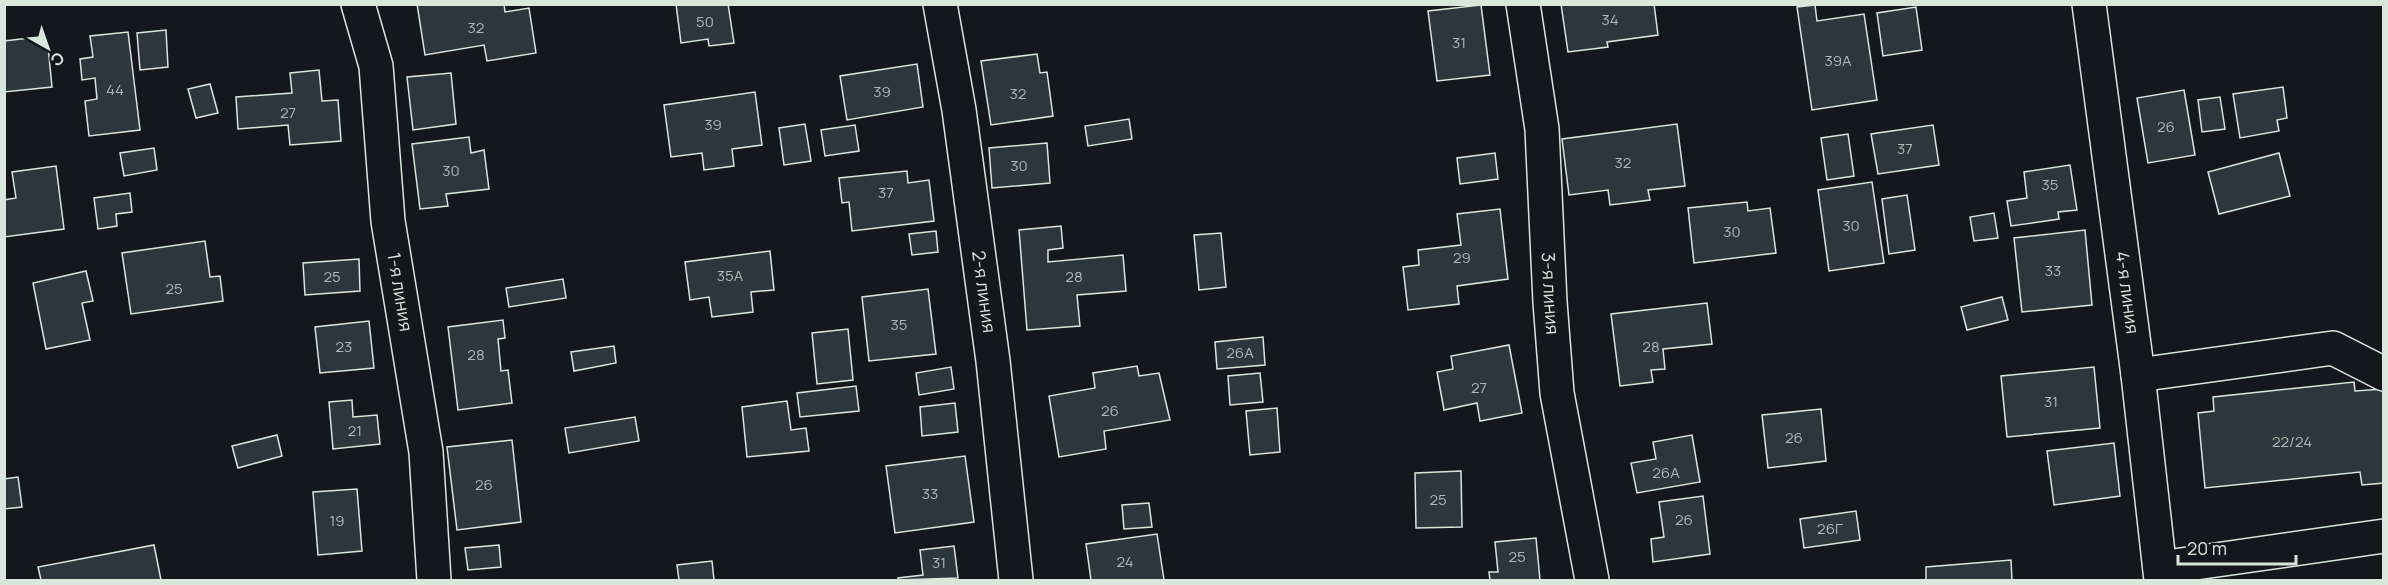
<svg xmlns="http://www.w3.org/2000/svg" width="2388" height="585" font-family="Manrope,sans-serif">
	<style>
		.building { fill: #2c363c; stroke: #d8e6dc; stroke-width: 1.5 }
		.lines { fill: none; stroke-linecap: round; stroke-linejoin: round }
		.minor-casing { stroke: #d8e6dc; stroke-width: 36 }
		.minor { stroke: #14181c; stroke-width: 33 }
		.labels { text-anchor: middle; stroke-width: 4.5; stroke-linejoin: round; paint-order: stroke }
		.number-label { font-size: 15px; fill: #adbab4 }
		.street-label { font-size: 18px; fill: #d8e6dc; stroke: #14181c }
	</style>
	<rect width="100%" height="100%" fill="#14181c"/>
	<!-- building -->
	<g class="building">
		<polygon points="417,4 504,4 505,12 529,8 536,53 487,61 484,45 425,55"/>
		<polygon points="676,4 728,4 734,43 709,46 708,39 681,43"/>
		<polygon points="1561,4 1654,4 1658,35 1607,42 1608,47 1568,52"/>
		<polygon points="1481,5 1490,75 1437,81 1428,11"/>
		<polygon points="1815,5 1817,21 1864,14 1877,100 1812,110 1797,7"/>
		<polygon points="1916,7 1922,50 1883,56 1877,13"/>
		<polygon points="166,30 168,67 140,70 137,33"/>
		<polygon points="128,32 140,130 89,136 85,101 97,99 95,78 82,80 80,59 93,57 90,36"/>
		<polygon points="47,36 52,87 4,92 4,41"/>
		<polygon points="1037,54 1040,73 1047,72 1053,116 991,125 981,61"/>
		<polygon points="917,64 923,107 847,120 840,76"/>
		<polygon points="319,70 322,101 338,100 341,141 290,145 288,125 238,129 236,97 292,93 290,73"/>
		<polygon points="451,73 456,124 413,130 407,77"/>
		<polygon points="210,84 218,113 196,118 188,89"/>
		<polygon points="2283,87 2287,118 2277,120 2279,131 2240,138 2233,94"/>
		<polygon points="2184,90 2195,155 2148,163 2137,98"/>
		<polygon points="755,92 762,145 732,149 734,166 704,170 702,153 671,157 664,105"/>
		<polygon points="2220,97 2225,129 2202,132 2198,100"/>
		<polygon points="1129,119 1132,139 1088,146 1085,126"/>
		<polygon points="805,124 811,161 784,165 779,128"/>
		<polygon points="1677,124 1685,186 1648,190 1650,200 1610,205 1608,190 1569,195 1562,139"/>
		<polygon points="855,125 859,151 825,156 821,130"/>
		<polygon points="1933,125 1939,165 1878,174 1871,134"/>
		<polygon points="1848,134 1854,176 1827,180 1821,138"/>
		<polygon points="469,137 471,153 484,150 489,189 446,194 448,206 420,209 412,144"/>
		<polygon points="1047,143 1050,183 992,188 989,148"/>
		<polygon points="154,148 157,170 124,176 120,153"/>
		<polygon points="1495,153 1498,179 1460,184 1457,158"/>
		<polygon points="2279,153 2290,196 2219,214 2208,172"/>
		<polygon points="2070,165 2077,210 2058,212 2059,219 2011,226 2007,201 2027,198 2024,172"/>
		<polygon points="56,166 64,229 4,237 4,200 16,198 12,172"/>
		<polygon points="907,171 908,183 929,180 934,221 852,231 849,202 842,203 839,178"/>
		<polygon points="1872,182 1884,263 1829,271 1818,190"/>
		<polygon points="130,193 132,212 116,214 117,226 98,229 94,198"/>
		<polygon points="1907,195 1915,250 1889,254 1882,199"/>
		<polygon points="1747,202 1748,211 1770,208 1776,253 1694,263 1688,208"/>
		<polygon points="1500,209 1508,279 1457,286 1459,304 1408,310 1403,267 1419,265 1418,250 1461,245 1457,214"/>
		<polygon points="1994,213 1998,238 1974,241 1970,217"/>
		<polygon points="1061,226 1063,248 1048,250 1048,262 1123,255 1126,291 1077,295 1080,326 1027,330 1019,230"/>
		<polygon points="2085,230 2092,305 2022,312 2014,238"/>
		<polygon points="936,231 938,252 912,255 909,234"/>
		<polygon points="1221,233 1226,287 1199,290 1194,235"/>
		<polygon points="205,241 210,277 220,276 223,301 131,314 122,253"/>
		<polygon points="770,251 774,290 751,292 753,312 712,317 709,297 690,300 685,262"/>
		<polygon points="359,259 360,291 305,295 303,263"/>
		<polygon points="86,271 93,301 82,303 90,340 46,349 33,283"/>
		<polygon points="563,279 566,298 509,307 506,288"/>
		<polygon points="928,289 936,354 869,361 862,297"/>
		<polygon points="2002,297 2008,320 1967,330 1961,307"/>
		<polygon points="1707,303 1712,344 1663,349 1665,369 1651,370 1653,382 1620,386 1611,314"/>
		<polygon points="503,320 505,338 498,339 501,371 508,370 512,403 458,410 448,327"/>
		<polygon points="369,321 374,368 320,373 315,327"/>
		<polygon points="848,329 853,380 817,384 812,333"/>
		<polygon points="1263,337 1265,365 1217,369 1215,342"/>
		<polygon points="1509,345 1522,413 1480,421 1477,403 1444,410 1437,372 1453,369 1451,356"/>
		<polygon points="614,346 616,363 574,371 571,352"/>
		<polygon points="1137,366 1139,376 1159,373 1170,420 1104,431 1106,449 1059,457 1049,396 1095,388 1093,373"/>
		<polygon points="951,367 954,389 919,395 916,373"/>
		<polygon points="2094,367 2100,428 2007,437 2001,376"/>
		<polygon points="1260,373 1263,402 1230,405 1228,376"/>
		<polygon points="2354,382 2355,391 2384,389 2384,483 2362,485 2360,472 2205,488 2198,413 2214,411 2213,397"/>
		<polygon points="856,386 859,411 800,417 797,393"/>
		<polygon points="352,400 353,417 377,415 380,444 333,449 329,402"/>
		<polygon points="787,401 791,430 806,428 809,451 747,457 742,407"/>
		<polygon points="955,403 958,432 922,436 920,407"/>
		<polygon points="1277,408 1280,452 1250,455 1246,411"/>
		<polygon points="1821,409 1826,461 1768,468 1762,415"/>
		<polygon points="635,417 639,441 569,453 565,428"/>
		<polygon points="277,435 282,456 238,468 232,446"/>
		<polygon points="1692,435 1700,482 1637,493 1631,463 1656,459 1653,442"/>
		<polygon points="512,440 521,522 457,530 447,447"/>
		<polygon points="2114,443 2120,496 2054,505 2047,451"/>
		<polygon points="965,456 974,522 895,533 886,466"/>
		<polygon points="1461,471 1462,527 1416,528 1415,473"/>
		<polygon points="18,477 22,507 4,509 4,479"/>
		<polygon points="357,489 362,551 318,555 313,492"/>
		<polygon points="1703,496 1710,554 1653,562 1651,539 1664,537 1659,502"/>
		<polygon points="1149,503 1152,527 1124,529 1122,505"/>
		<polygon points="1856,511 1860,540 1804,548 1800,519"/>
		<polygon points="1157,534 1164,580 1091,580 1086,544"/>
		<polygon points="1536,538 1540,580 1490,580 1489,572 1498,572 1495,542"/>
		<polygon points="154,545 161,580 41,580 38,567"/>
		<polygon points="499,545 501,567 468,570 465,548"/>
		<polygon points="954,546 958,578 898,580 898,578 923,575 920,550"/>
		<polygon points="2011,560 2012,580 1926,580 1926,567"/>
		<polygon points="712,561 714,580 679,580 677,565"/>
	</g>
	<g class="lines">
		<!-- minor casing -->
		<g class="minor-casing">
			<g id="minor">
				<path id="s1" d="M358,4l18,62 12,155 38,231 8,128"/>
				<path id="s2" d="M940,4l19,106 34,251 23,219"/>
				<path id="s3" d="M1523,4l19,125 8,173 7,91 35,187"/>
				<path id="s4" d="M2089,4l49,371 23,205"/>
				<polyline points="2138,375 2333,348 2384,374"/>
				<polyline points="2160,568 2384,536"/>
			</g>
		</g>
		<!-- minor -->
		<use href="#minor" class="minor"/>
	</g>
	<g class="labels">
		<!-- number labels -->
		<g class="number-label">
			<text x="1610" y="25">34</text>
			<text x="705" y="27">50</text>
			<text x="476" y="33">32</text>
			<text x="1459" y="48">31</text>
			<text x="1838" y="66">39А</text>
			<text x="115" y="95">44</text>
			<text x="882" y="97">39</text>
			<text x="1018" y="99">32</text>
			<text x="288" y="118">27</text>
			<text x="713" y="130">39</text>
			<text x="2166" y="132">26</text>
			<text x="1905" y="154">37</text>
			<text x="1623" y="168">32</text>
			<text x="1019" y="171">30</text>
			<text x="451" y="176">30</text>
			<text x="2050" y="190">35</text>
			<text x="886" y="198">37</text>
			<text x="1851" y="231">30</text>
			<text x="1732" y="237">30</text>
			<text x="1462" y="263">29</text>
			<text x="2053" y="276">33</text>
			<text x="730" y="281">35А</text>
			<text x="332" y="282">25</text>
			<text x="1074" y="282">28</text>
			<text x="174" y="294">25</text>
			<text x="899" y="330">35</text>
			<text x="344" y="352">23</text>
			<text x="1651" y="352">28</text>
			<text x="1240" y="358">26А</text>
			<text x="476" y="360">28</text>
			<text x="1479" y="393">27</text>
			<text x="2051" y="407">31</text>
			<text x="1110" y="416">26</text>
			<text x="355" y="436">21</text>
			<text x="1794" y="443">26</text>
			<text x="2292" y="447">22/24</text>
			<text x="1666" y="478">26А</text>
			<text x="484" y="490">26</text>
			<text x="930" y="499">33</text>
			<text x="1438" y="505">25</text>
			<text x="1684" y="525">26</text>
			<text x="337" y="526">19</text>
			<text x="1830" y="534">26Г</text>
			<text x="1517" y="562">25</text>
			<text x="1125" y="567">24</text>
			<text x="939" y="568">31</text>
		</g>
		<!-- street labels -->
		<g class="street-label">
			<text dy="6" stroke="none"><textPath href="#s1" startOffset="292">1-я линия</textPath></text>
			<text dy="6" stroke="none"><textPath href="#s2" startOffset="291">2-я линия</textPath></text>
			<text dy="6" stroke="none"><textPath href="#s4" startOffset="291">4-я линия</textPath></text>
			<text dy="6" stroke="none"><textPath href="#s3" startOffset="291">3-я линия</textPath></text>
		</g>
	</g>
	<!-- border -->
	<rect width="2388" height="585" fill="none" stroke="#d8e6dc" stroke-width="12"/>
	<!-- north arrow -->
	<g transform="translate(48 48) rotate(140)" stroke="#14181c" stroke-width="4.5" paint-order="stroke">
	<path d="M0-4.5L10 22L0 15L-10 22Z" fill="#d8e6dc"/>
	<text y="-9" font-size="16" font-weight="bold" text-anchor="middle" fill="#d8e6dc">С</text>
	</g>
	<!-- scale -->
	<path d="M2178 555v9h118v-9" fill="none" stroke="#d8e6dc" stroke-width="3"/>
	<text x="2187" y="555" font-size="18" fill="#d8e6dc" stroke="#14181c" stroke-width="4.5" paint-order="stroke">20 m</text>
</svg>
